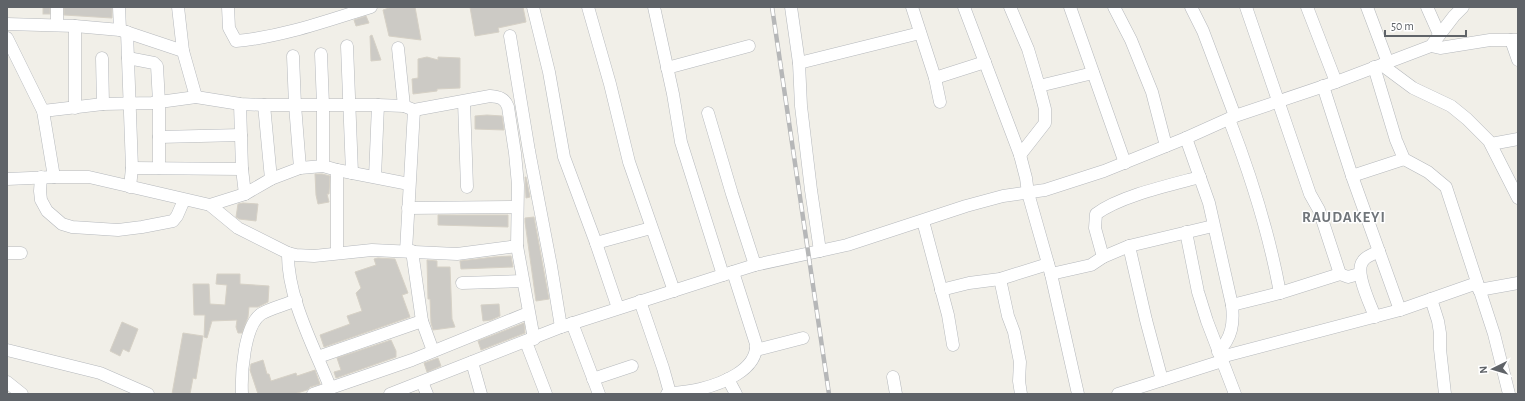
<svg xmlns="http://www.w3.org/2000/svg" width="1525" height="401" font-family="'Alegreya Sans',sans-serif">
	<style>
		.building { fill: #cccac5; stroke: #d6d1c6 }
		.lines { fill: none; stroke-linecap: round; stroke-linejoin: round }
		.minor-casing { stroke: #b5b8bc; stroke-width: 13 }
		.minor { stroke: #fff; stroke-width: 12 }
		.rail-casing { stroke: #b6b7b8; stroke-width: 4.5 }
		.rail { stroke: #fff; stroke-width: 3; stroke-dasharray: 9; stroke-linecap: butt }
		.labels { text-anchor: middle; stroke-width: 3; stroke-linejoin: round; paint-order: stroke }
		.district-label { font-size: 15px; font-weight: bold; letter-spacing: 1px; fill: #70757a; stroke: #fff }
	</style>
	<rect width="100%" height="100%" fill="#f1efe8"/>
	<!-- building -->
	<g class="building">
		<rect x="43" y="7" width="7" height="7"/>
		<polygon points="64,7 112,7 112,18 64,15"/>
		<polygon points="392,7 415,7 421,40 389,36 383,10"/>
		<polygon points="470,7 523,7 526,22 498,28 499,32 475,36"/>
		<polygon points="366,16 369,23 356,26 354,20"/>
		<polygon points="372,35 381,60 371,61 370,36"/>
		<polygon points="427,57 438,60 438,57 460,58 460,88 437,89 437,91 413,94 412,79 418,78 418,59"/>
		<polygon points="487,115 502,116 504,130 475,129 475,116"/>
		<polygon points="315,174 322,174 330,176 329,194 327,194 329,202 318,204 316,195"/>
		<polygon points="525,177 526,177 530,197 526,198"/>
		<polygon points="243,203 258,204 256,221 239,219 236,217 238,204"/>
		<polygon points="438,215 508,215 508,227 438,225"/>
		<polygon points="534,217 549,299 536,301 525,222 525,218"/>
		<polygon points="511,256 513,267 461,269 460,261 494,257"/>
		<polygon points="378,258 395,259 408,293 402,295 410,317 324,347 320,335 350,324 347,316 362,311 356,293 361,288 355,272 376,265 374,259"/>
		<polygon points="427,260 437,261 437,267 450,267 452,319 455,327 433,330 431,323 430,299 428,299"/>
		<polygon points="217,274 240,274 240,284 269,286 268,302 258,307 249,307 248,317 242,333 238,333 236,327 237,320 212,321 207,338 204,337 205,315 194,315 193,284 209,284 210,304 225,305 227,285 216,284"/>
		<polygon points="499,304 500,316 491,320 483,321 481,305"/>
		<polygon points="122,322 138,329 129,352 123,349 120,356 110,351"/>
		<polygon points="524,323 525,333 481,350 478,341"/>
		<polygon points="183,333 203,336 196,379 193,378 190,394 172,394"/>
		<polygon points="391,340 396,351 396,357 336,378 334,372 341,370 337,358"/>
		<polygon points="438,358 441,366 427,372 424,363"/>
		<polygon points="263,360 267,374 269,374 271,381 296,373 297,376 315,370 320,384 310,387 307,390 294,394 258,394 250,370 251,364"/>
	</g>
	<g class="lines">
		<!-- minor casing -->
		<g class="minor-casing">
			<g id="minor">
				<polyline points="57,7 57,25"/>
				<polyline points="119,7 120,30"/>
				<polyline points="178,7 183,51 196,97"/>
				<path d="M228,7l1,21 7,13c46,-4 90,-20 135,-34"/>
				<polyline points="533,7 549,72 564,157 596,243 618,308"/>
				<polyline points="588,7 610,84 629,162 674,291"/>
				<polyline points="654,7 673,94 681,142 723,275"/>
				<polyline points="791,7 799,63 801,106 811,190 820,251"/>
				<polyline points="912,7 935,78 940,102"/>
				<polyline points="964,7 1020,155 1026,178 1028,193 1051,274 1078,394"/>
				<polyline points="1010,7 1028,49 1039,86 1045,109 1045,123 1020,155"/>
				<polyline points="1070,7 1125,163"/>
				<polyline points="1114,7 1131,40 1152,92 1166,146"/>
				<polyline points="1191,7 1203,31 1235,116"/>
				<polyline points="1246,7 1310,194 1319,210 1340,274"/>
				<polyline points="1307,7 1336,82"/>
				<polyline points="1367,7 1388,63"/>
				<polyline points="1427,7 1439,34"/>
				<polyline points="7,24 75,26 120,30 183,51"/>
				<polyline points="75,26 75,108"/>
				<polyline points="127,32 132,168 130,187"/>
				<polyline points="510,36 529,151 551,266 561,327"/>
				<polyline points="7,38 43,111 54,177"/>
				<polyline points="1511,40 1518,60"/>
				<polyline points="347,46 352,173"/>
				<polyline points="1431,46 1440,48 1490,40 1518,40"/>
				<polyline points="398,48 404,106"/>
				<polyline points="321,54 323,105 323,166"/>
				<polyline points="293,56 295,105 300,168"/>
				<polyline points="102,58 103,104"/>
				<polyline points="128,58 154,63 157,66 159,102 159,168"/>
				<polyline points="799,63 920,33"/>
				<polyline points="1382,65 1413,88 1451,106 1467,119 1489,141 1518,198"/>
				<polyline points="1374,67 1396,140 1404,159 1428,172 1446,187 1494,334 1509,394"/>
				<polyline points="667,68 749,46"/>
				<polyline points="935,78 985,62"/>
				<polyline points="1039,86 1093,73"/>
				<polyline points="1323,86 1352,176 1400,310"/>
				<polyline points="464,102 467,187"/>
				<polyline points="240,104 242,169 245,194"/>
				<polyline points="264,105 271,179"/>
				<path d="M43,111l60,-7 49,-1 44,-6 44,7 24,1h114l26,1 10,4 76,-14c9,1 15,2 18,11l7,46 3,32 -1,61 17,93"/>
				<polyline points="708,113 732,194 755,265"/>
				<path d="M1229,119c22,57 40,113 51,174"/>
				<polyline points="159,137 241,135"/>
				<path d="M1186,138l23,65 23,102c2,18 0,33 -14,47"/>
				<polyline points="1491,144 1518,139"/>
				<polyline points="132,168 242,169"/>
				<polyline points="1352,176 1404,159"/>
				<polyline points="41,177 40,191 41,200 47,211 62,224 72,227 118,230 142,227 173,221 177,216 184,200"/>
				<polyline points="375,177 378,105"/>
				<polyline points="7,179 54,177 89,177 210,205 238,228 288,253 296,255 314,256 372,250 457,254 517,246"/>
				<polyline points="210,205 245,194 271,179 300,168 323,166 337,170 409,184"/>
				<polyline points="408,208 517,207"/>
				<polyline points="923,221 948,315 953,345"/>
				<polyline points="1186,232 1198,292 1207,321 1235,394"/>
				<polyline points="596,243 651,228"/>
				<polyline points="1129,246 1146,320 1162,380"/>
				<polyline points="406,251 414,110"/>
				<polyline points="412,251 422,321 433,351"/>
				<polyline points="337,252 337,170"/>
				<polyline points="7,253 21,253"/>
				<path d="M288,253c-1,44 26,94 42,134"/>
				<path d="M1103,257l-8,-29 1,-14c24,-18 74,-29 104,-37"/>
				<polyline points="1051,274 1091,265 1103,257 1129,246 1213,226"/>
				<polyline points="1000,279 1008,316 1014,332 1020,362 1019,381 1021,394"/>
				<polyline points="462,283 523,281"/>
				<polyline points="941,290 969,283 1000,279 1048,264"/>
				<polyline points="1479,290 1518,283"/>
				<polyline points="1431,299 1438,321 1440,333 1440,349 1445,394"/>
				<polyline points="640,301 663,368 670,393"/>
				<polyline points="1232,305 1280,293 1340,274 1348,277 1359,274"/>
				<path d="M1375,317c-5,-14 -21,-45 -12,-56 3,-5 11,-7 16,-10"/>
				<polyline points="572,323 599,394"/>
				<polyline points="526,342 546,394"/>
				<polyline points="7,350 100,373 148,394"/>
				<polyline points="756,350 803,338"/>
				<polyline points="318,357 422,321"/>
				<polyline points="1221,357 1400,310 1477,283"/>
				<polyline points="472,362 481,394"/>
				<polyline points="893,377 896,394"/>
				<polyline points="593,379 632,366"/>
				<polyline points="728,379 736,394"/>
				<polyline points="7,382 22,394"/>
				<polyline points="422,382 427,394"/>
				<path d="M242,394c-1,-20 2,-68 19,-80 10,-6 24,-9 35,-14"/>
				<polyline points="313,394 412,360 528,313"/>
				<polyline points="390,394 561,327 723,275 755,265 847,245 966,206 1003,196 1045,190 1104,171 1186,138 1235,116 1336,82 1431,46 1454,16 1463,7"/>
				<path d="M667,394c11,-2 23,-2 33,-5 21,-5 58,-19 56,-45l-23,-72"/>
				<polyline points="1118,394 1222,361"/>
			</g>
		</g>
		<!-- minor -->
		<use href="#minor" class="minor"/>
		<!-- rail casing -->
		<g class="rail-casing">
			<polyline id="rail" points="772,7 829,394"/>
		</g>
		<!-- rail -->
		<use href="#rail" class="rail"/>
	</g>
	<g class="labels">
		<!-- district labels -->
		<g class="district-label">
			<text x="1344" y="222">RAUDAKEYI</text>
		</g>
	</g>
	<!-- border -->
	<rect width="1525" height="401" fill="none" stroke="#5f6368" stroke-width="16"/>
	<!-- north arrow -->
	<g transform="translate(1493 369) rotate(265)" stroke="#ffffff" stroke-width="3" paint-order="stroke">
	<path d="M0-3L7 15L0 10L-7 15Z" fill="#5f6368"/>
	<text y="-6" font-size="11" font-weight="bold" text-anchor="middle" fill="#5f6368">N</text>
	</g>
	<!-- scale -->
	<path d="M1385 30v6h81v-6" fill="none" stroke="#5f6368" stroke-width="2"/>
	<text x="1391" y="30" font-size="12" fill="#5f6368" stroke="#ffffff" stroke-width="3" paint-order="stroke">50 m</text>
</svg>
